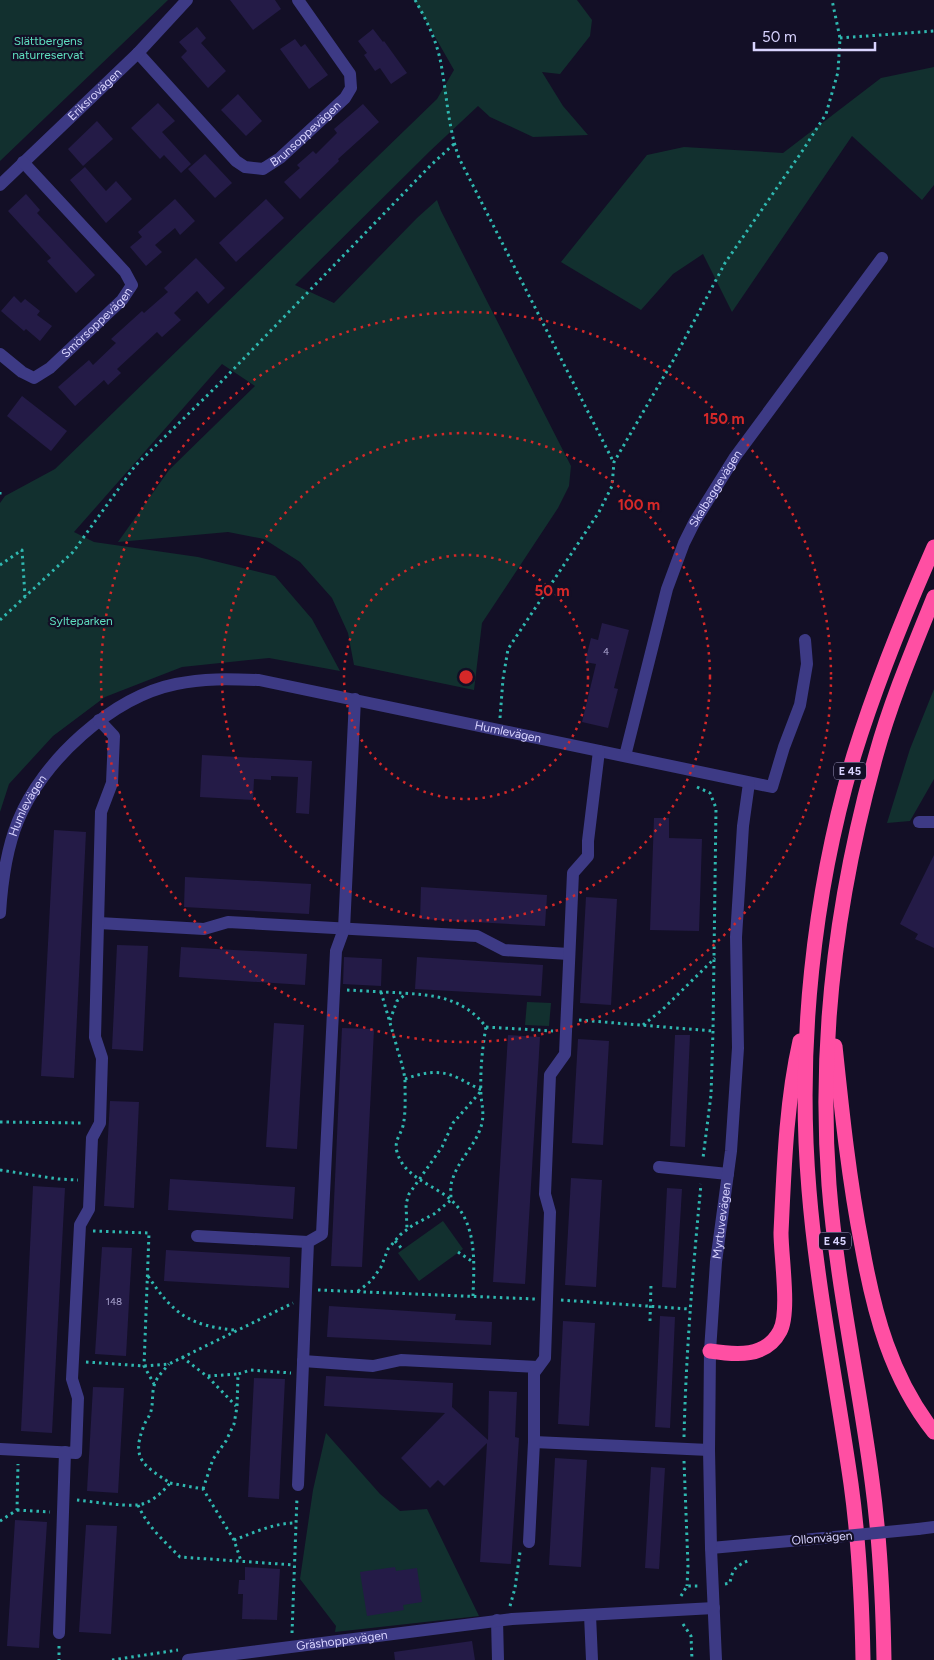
<svg xmlns="http://www.w3.org/2000/svg" width="934" height="1660" font-family="Figtree,sans-serif">
	<style>
		.green { fill: #12302f }
		.building { fill: #241b47 }
		.lines { fill: none; stroke-linecap: round; stroke-linejoin: round }
		.path { stroke: #2fb8b0; stroke-width: 3; stroke-dasharray: 2.5 4; stroke-linecap: butt }
		.minor { stroke: #3d3a85; stroke-width: 12 }
		.highway { stroke: #ff4fa3; stroke-width: 15 }
		.minor-bridge { stroke: #3d3a85; stroke-width: 12 }
		.ring { fill: none; stroke: #d62828; stroke-width: 2.5; stroke-dasharray: 2.5 5 }
		.labels { text-anchor: middle; stroke-width: 4.5; stroke-linejoin: round; paint-order: stroke }
		.number-label { font-size: 10px; fill: #aca6d1 }
		.shield { fill: #130f26; stroke: #9e99be; stroke-width: 1 }
		.shield-label { font-size: 11px; font-weight: bold; fill: #d9d4ff }
		.park-label { font-size: 12px; fill: #5fe0c0; stroke: #130f26 }
		.street-label { font-size: 12px; fill: #d9d4ff; stroke: #130f26 }
		.centre { fill: #d62828; stroke: #130f26; stroke-width: 2.5 }
		.ring-label { font-size: 15px; text-anchor: middle; font-weight: bold; fill: #d62828; stroke: #130f26; stroke-width: 4.5; stroke-linejoin: round; paint-order: stroke }
	</style>
	<rect width="100%" height="100%" fill="#130f26"/>
	<!-- green -->
	<g class="green">
		<polygon points="0,0 168,0 0,161"/>
		<polygon points="414,0 577,0 592,20 590,36 560,74 542,72 563,106 588,135 533,137 490,117 478,106 430,151 295,285 334,303 417,218 437,200 441,211 571,466 569,486 558,508 482,623 474,690 354,665 348,633 332,598 300,562 264,539 228,532 118,542 169,470 255,386 222,364 74,532 94,542 198,557 275,576 312,619 340,671 269,658 182,667 105,697 53,736 9,784 0,812 0,503 5,496 55,469 437,99 454,70"/>
		<polygon points="934,67 934,185 922,200 852,136 732,312 703,254 673,274 641,310 561,262 647,155 684,147 783,153 881,78"/>
		<polygon points="934,689 934,779 910,821 887,823 910,749"/>
		<polygon points="527,1002 551,1003 549,1026 525,1025"/>
		<polygon points="443,1221 463,1249 419,1281 398,1253"/>
		<polygon points="326,1433 380,1494 400,1511 427,1509 479,1616 335,1632 336,1626 300,1579 313,1490"/>
	</g>
	<!-- building -->
	<g class="building">
		<polygon points="230,0 275,0 281,9 253,30"/>
		<polygon points="197,27 206,38 201,43 226,71 208,88 181,57 187,51 179,42"/>
		<polygon points="373,29 383,42 384,41 407,73 391,84 380,68 375,71 364,55 367,53 358,41"/>
		<polygon points="295,39 301,47 305,44 328,75 309,89 280,49"/>
		<polygon points="238,94 262,121 246,136 221,110"/>
		<polygon points="158,103 175,121 162,132 191,164 181,173 164,155 160,159 131,128"/>
		<polygon points="363,104 379,122 338,159 339,161 300,199 284,182 300,168 297,165 313,151 316,154 337,133 334,129"/>
		<polygon points="97,121 113,139 83,166 68,149"/>
		<polygon points="205,154 232,183 215,198 188,169"/>
		<polygon points="85,167 106,191 116,181 132,199 106,223 70,180"/>
		<polygon points="26,194 40,210 37,213 95,275 76,293 47,261 51,258 8,211"/>
		<polygon points="175,199 195,221 180,235 175,228 155,245 162,252 146,266 130,247 142,237 138,232"/>
		<polygon points="266,199 284,218 236,262 219,243"/>
		<polygon points="196,258 225,288 208,304 197,291 174,313 181,320 162,337 157,332 117,369 121,373 108,385 104,380 75,406 58,387 89,360 93,365 116,343 111,339 142,311 144,313 168,292 164,288"/>
		<polygon points="14,296 21,303 25,299 40,311 37,315 52,326 40,341 26,329 24,331 1,311"/>
		<polygon points="22,396 67,431 51,451 7,416"/>
		<polygon points="602,623 629,630 614,688 618,689 608,728 582,722 596,664 585,662 591,638 598,640"/>
		<polygon points="202,755 312,761 309,814 296,813 298,777 271,776 271,780 254,779 253,800 200,797"/>
		<polygon points="654,818 669,818 669,838 702,839 699,931 650,930"/>
		<polygon points="54,830 86,832 74,1078 41,1076"/>
		<polygon points="934,855 934,948 915,939 918,934 900,924"/>
		<polygon points="185,877 311,884 309,914 184,907"/>
		<polygon points="421,887 547,895 545,926 420,919"/>
		<polygon points="586,897 617,899 611,1005 580,1003"/>
		<polygon points="117,945 148,946 143,1051 112,1049"/>
		<polygon points="181,947 307,954 305,985 179,977"/>
		<polygon points="344,957 382,959 381,986 343,984"/>
		<polygon points="417,957 543,965 541,996 415,989"/>
		<polygon points="274,1023 304,1025 297,1149 266,1147"/>
		<polygon points="342,1028 374,1029 362,1267 331,1266"/>
		<polygon points="508,1035 540,1037 525,1284 493,1282"/>
		<polygon points="675,1035 690,1035 685,1147 670,1146"/>
		<polygon points="578,1039 609,1041 603,1145 572,1143"/>
		<polygon points="110,1101 139,1102 134,1208 104,1206"/>
		<polygon points="571,1178 602,1180 596,1287 565,1285"/>
		<polygon points="170,1179 295,1187 293,1219 168,1210"/>
		<polygon points="33,1186 65,1188 52,1433 21,1431"/>
		<polygon points="667,1188 682,1189 676,1288 662,1287"/>
		<polygon points="102,1247 132,1248 126,1356 95,1354"/>
		<polygon points="166,1250 290,1257 289,1288 164,1281"/>
		<polygon points="329,1306 456,1314 455,1320 492,1322 491,1345 327,1337"/>
		<polygon points="660,1316 675,1317 670,1428 655,1427"/>
		<polygon points="563,1321 595,1323 589,1426 558,1424"/>
		<polygon points="326,1376 453,1383 452,1407 488,1440 489,1391 517,1392 515,1437 519,1438 511,1564 480,1562 487,1443 444,1486 438,1480 430,1488 401,1458 445,1413 324,1406"/>
		<polygon points="254,1378 285,1379 279,1499 248,1497"/>
		<polygon points="93,1387 124,1388 118,1493 87,1491"/>
		<polygon points="555,1458 587,1460 581,1567 549,1565"/>
		<polygon points="651,1467 665,1468 659,1569 645,1568"/>
		<polygon points="15,1520 47,1522 39,1648 7,1646"/>
		<polygon points="86,1525 117,1526 111,1634 79,1632"/>
		<polygon points="245,1567 280,1569 277,1620 242,1619 243,1594 238,1594 239,1580 245,1580"/>
		<polygon points="395,1567 396,1571 417,1568 422,1602 403,1605 404,1610 367,1616 360,1572"/>
		<polygon points="472,1641 475,1660 395,1660 394,1652"/>
	</g>
	<g class="lines">
		<!-- path -->
		<g class="path">
			<path d="M415,0c11,19 22,41 26,64 6,32 7,63 18,94l154,303"/>
			<polyline points="840,38 934,31"/>
			<polyline points="0,492 0,498"/>
			<polyline points="0,565 22,550 25,596"/>
			<polyline points="0,620 73,552 135,466 223,380 431,165 454,144"/>
			<polyline points="500,718 503,679 508,649 599,512 612,486 614,462 674,359 725,263 803,150 826,114 838,72 840,38 832,0"/>
			<polyline points="697,787 710,793 716,808 713,1031 711,1095 703,1158"/>
			<path d="M347,990c18,1 37,2 55,3 33,2 62,5 84,34 -4,22 -6,46 -5,69 1,10 3,17 1,27 -5,22 -24,36 -30,58 -2,5 -1,13 -1,19l-17,14 -21,11 -13,10 -12,14 -7,18 -10,14 -14,11"/>
			<path d="M381,992c5,17 10,34 15,52 3,12 8,24 9,37 0,14 1,32 -2,45 -3,10 -9,15 -6,26 7,25 35,32 53,47 28,24 24,65 23,97"/>
			<polyline points="390,1020 397,1001 406,994"/>
			<polyline points="579,1020 713,1031"/>
			<polyline points="643,1025 662,1010 715,958"/>
			<polyline points="486,1027 553,1031"/>
			<path d="M405,1079c17,-6 33,-10 51,-2 9,4 16,9 26,13l-29,33 -11,24 -33,47 -3,10 1,25"/>
			<polyline points="0,1122 84,1123"/>
			<polyline points="0,1170 58,1179 78,1180"/>
			<polyline points="93,1231 149,1233 144,1366 154,1384"/>
			<polyline points="395,1241 403,1250"/>
			<polyline points="458,1252 473,1262"/>
			<path d="M148,1276c25,38 42,50 87,54"/>
			<polyline points="318,1290 535,1299"/>
			<polyline points="561,1300 689,1309"/>
			<polyline points="650,1321 651,1284"/>
			<polyline points="182,1357 208,1377 236,1406"/>
			<polyline points="86,1362 144,1366 169,1364 293,1303"/>
			<polyline points="208,1376 238,1374"/>
			<path d="M684,1437c2,-85 9,-169 17,-253"/>
			<polyline points="684,1461 688,1566 687,1586"/>
			<polyline points="170,1483 203,1489 234,1540 241,1561"/>
			<polyline points="203,1489 213,1459 226,1441 234,1424 237,1407 238,1374 251,1370 291,1373"/>
			<path d="M77,1500c18,2 43,6 60,5 13,-1 25,-12 33,-22 -25,-17 -39,-23 -27,-55 1,-5 5,-9 7,-14 4,-10 1,-21 5,-31 2,-6 9,-13 14,-19"/>
			<path d="M138,1505c9,21 26,36 42,52l114,8"/>
			<polyline points="17,1510 50,1512"/>
			<polyline points="0,1521 17,1510 18,1464"/>
			<path d="M234,1540c19,-7 40,-17 61,-17"/>
			<path d="M725,1584l5,-1c2,-14 7,-18 20,-23"/>
			<polyline points="681,1596 687,1586 699,1586"/>
			<polyline points="510,1606 515,1588 520,1552"/>
			<polyline points="683,1624 691,1636 692,1660"/>
			<polyline points="292,1633 297,1497"/>
			<polyline points="59,1646 59,1660"/>
			<polyline points="112,1660 178,1650"/>
		</g>
		<!-- minor -->
		<g class="minor">
			<path id="s1" d="M138,53l98,108 9,6 18,2 17,-11 65,-60 6,-10 -1,-14 -52,-74"/>
			<path id="s2" d="M0,185l138,-132 49,-53"/>
			<path id="s3" d="M0,354l22,18 12,6 16,-10 72,-68 10,-15 -7,-13 -102,-110"/>
			<path id="s4" d="M625,756l42,-167 17,-46 11,-22 40,-64 147,-199"/>
			<polyline points="919,822 934,822"/>
			<path id="s5" d="M0,913c2,-31 6,-63 18,-92 24,-60 94,-124 158,-137 28,-6 54,-5 83,-4l513,107 12,-40 16,-42 7,-41 -2,-24"/>
			<polyline points="99,923 204,929 228,922 477,936 504,950 569,954"/>
			<polyline points="659,1167 728,1174"/>
			<polyline points="197,1236 308,1242"/>
			<polyline points="303,1361 373,1366 401,1360 538,1367"/>
			<polyline points="534,1442 709,1450"/>
			<polyline points="0,1449 76,1453 78,1398 72,1379 80,1225 89,1209 92,1138 100,1123 102,1058 95,1037 101,812 112,783 114,736 99,720"/>
			<polyline points="298,1485 308,1242 322,1234 336,951 344,929 355,699"/>
			<polyline points="918,1529 934,1527"/>
			<polyline points="529,1542 534,1442 534,1373 545,1358 550,1212 545,1194 550,1075 565,1054 573,873 588,856 588,841 599,751"/>
			<polyline points="711,1548 824,1538"/>
			<polyline points="590,1615 592,1660"/>
			<polyline points="497,1620 498,1660"/>
			<polyline points="59,1633 65,1452"/>
			<path id="s6" d="M188,1660l324,-41 202,-11"/>
			<path id="s7" d="M716,1660l-5,-112 -2,-98 1,-99 6,-89 15,-111 7,-103 -2,-111 7,-111 6,-43"/>
		</g>
		<!-- highway -->
		<g class="highway">
			<path d="M835,1046c7,67 14,134 27,200 12,67 29,132 72,186"/>
			<path d="M710,1351c26,4 56,7 70,-20 10,-18 1,-75 1,-98 3,-64 5,-130 19,-192"/>
			<path d="M863,1660c-1,-59 -4,-118 -12,-176 -14,-98 -34,-196 -42,-294 -12,-143 4,-297 45,-435 22,-71 50,-140 80,-208"/>
			<path d="M884,1660c-1,-60 -4,-120 -12,-179 -13,-99 -35,-196 -43,-296 -11,-145 8,-290 47,-430 15,-54 37,-106 58,-158"/>
		</g>
		<!-- minor-bridge -->
		<polyline class="minor-bridge" points="824,1538 918,1529"/>
	</g>
	<!-- distance rings -->
	<g class="ring">
		<circle cx="466" cy="677" r="122"/>
		<circle cx="466" cy="677" r="244"/>
		<circle cx="466" cy="677" r="365"/>
	</g>
	<g class="labels">
		<!-- number labels -->
		<g class="number-label">
			<text x="606" y="655">4</text>
			<text x="114" y="1305">148</text>
		</g>
		<!-- shield labels -->
		<g class="shield">
			<rect x="834" y="762.5" width="32" height="17" rx="4"/>
			<rect x="819" y="1232.5" width="32" height="17" rx="4"/>
		</g>
		<g class="shield-label">
			<text x="850" y="775">E 45</text>
			<text x="835" y="1245">E 45</text>
		</g>
		<!-- park labels -->
		<g class="park-label">
			<text x="48" y="45">Slättbergens<tspan x="48" dy="14">naturreservat</tspan></text>
			<text x="81" y="625">Sylteparken</text>
		</g>
		<!-- street labels -->
		<g class="street-label">
			<text dy="4" stroke="none"><textPath href="#s2" startOffset="131">Eriksrovägen</textPath></text>
			<text dy="4" stroke="none"><textPath href="#s1" startOffset="230">Brunsoppevägen</textPath></text>
			<text dy="4" stroke="none"><textPath href="#s3" startOffset="126">Smörsoppevägen</textPath></text>
			<text dy="4" stroke="none"><textPath href="#s4" startOffset="284">Skalbaggevägen</textPath></text>
			<text dy="4" stroke="none"><textPath href="#s5" startOffset="648">Humlevägen</textPath></text>
			<text dy="4" stroke="none"><textPath href="#s5" startOffset="112">Humlevägen</textPath></text>
			<text dy="4" stroke="none"><textPath href="#s7" startOffset="440">Myrtuvevägen</textPath></text>
			<text transform="translate(822 1538) rotate(-5)" y="4">Ollonvägen</text>
			<text dy="4" stroke="none"><textPath href="#s6" startOffset="155">Gräshoppevägen</textPath></text>
		</g>
	</g>
	<circle cx="466" cy="677" r="8" class="centre"/>
	<g class="ring-label">
		<text x="724" y="424">150 m</text>
		<text x="639" y="510">100 m</text>
		<text x="552" y="596">50 m</text>
	</g>
	<!-- scale -->
	<path d="M754 42v8h121v-8" fill="none" stroke="#d9d4ff" stroke-width="2.5"/>
	<text x="762" y="42" font-size="15" fill="#d9d4ff" stroke="#130f26" stroke-width="4" paint-order="stroke">50 m</text>
</svg>
